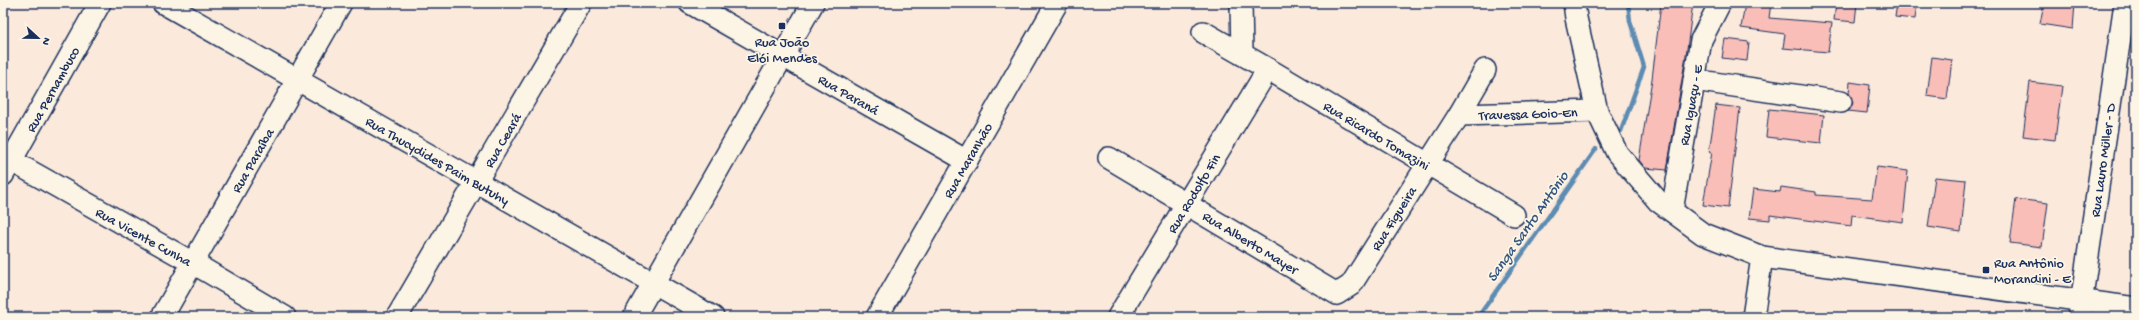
<svg xmlns="http://www.w3.org/2000/svg" width="2139" height="320" font-family="'Gochi Hand',sans-serif">
	<style>
		.lines { fill: none; stroke-linecap: round; stroke-linejoin: round }
		.stream { stroke: #5d8bb2; stroke-width: 4.5 }
		.building { fill: #f9beb8; stroke: #1b2f5e }
		.minor-casing { stroke: #1b2f5e; stroke-width: 24 }
		.minor { stroke: #fcf5e5; stroke-width: 21 }
		.poi-dot { fill: #1b2f5e; stroke: #fcf5e5; stroke-width: 1.5 }
		.labels { text-anchor: middle; stroke-width: 3.5; stroke-linejoin: round; paint-order: stroke }
		.poi-label { font-size: 14px; fill: #1b2f5e; stroke: #fcf5e5 }
		.street-label { font-size: 14px; fill: #1b2f5e; stroke: #fcf5e5 }
		.water-label { font-size: 15px; font-style: italic; fill: #365681; stroke: #fcf5e5 }
	</style>
	<rect width="100%" height="100%" fill="#fbeadc"/>
	<filter id="ink" filterUnits="userSpaceOnUse"><feTurbulence type="fractalNoise" baseFrequency=".025" numOctaves="2"/><feDisplacementMap in="SourceGraphic" scale="8" xChannelSelector="R" yChannelSelector="G"/><feConvolveMatrix kernelMatrix="1 2 1 2 8 2 1 2 1" color-interpolation-filters="sRGB"/></filter>
	<g filter="url(#ink)">
		<g class="lines">
			<!-- stream -->
			<g class="stream">
				<polyline points="1621,131 1644,67 1630,21 1628,3"/>
				<polyline points="1478,317 1596,149"/>
			</g>
		</g>
		<!-- building -->
		<g class="building">
			<polygon points="1661,3 1693,3 1687,49 1667,170 1645,168 1639,160 1652,79"/>
			<polygon points="1745,3 1771,3 1769,18 1832,23 1828,52 1783,48 1785,34 1741,28"/>
			<polygon points="1836,3 1857,3 1855,22 1834,20"/>
			<polygon points="1897,3 1917,3 1915,19 1895,17"/>
			<polygon points="2044,3 2075,3 2073,29 2040,24"/>
			<polygon points="1725,39 1749,42 1747,61 1722,58"/>
			<polygon points="1932,57 1952,60 1947,99 1927,96"/>
			<polygon points="1850,82 1870,85 1867,113 1848,111 1853,103 1849,93"/>
			<polygon points="2030,82 2062,86 2055,140 2023,136"/>
			<polygon points="1716,105 1740,108 1728,208 1703,205 1712,152 1709,152"/>
			<polygon points="1769,109 1824,115 1821,143 1766,137"/>
			<polygon points="1877,167 1908,171 1903,222 1852,215 1851,226 1770,215 1770,220 1749,218 1753,189 1780,192 1781,187 1816,192 1816,195 1872,199"/>
			<polygon points="1935,177 1966,180 1961,232 1928,227"/>
			<polygon points="2016,199 2048,203 2042,247 2010,243"/>
		</g>
		<g class="lines">
			<!-- minor casing -->
			<g class="minor-casing">
				<g id="minor">
					<polyline points="163,3 713,317"/>
					<polyline points="690,3 967,161"/>
					<polyline points="1241,3 1242,54"/>
					<polyline points="1574,3 1576,18 1597,111 1617,153 1658,201 1703,234 1762,257 2136,308"/>
					<polyline points="1203,32 1268,69 1514,215"/>
					<polyline points="1694,80 1841,102"/>
					<polyline points="1459,115 1597,111"/>
					<polyline points="3,156 193,263 285,317"/>
					<polyline points="1109,158 1337,294 1351,285 1459,115 1485,70"/>
					<polyline points="3,175 100,3"/>
					<polyline points="1672,211 1701,40 1720,3"/>
					<polyline points="162,317 341,3"/>
					<polyline points="397,317 581,3"/>
					<polyline points="634,317 813,3"/>
					<polyline points="877,317 1057,3"/>
					<polyline points="1118,317 1268,69"/>
					<polyline points="1753,317 1762,257"/>
					<polyline points="2079,317 2125,3"/>
				</g>
			</g>
			<!-- minor -->
			<use href="#minor" class="minor"/>
		</g>
	</g>
	<!-- markers -->
	<g class="poi-dot">
		<rect x="778" y="22" width="8" height="8" rx="2"/>
		<rect x="1982" y="266" width="8" height="8" rx="2"/>
	</g>
	<g class="labels">
		<!-- poi labels -->
		<g class="poi-label">
			<text x="782" y="46">Rua João<tspan x="782" dy="16">Elói Mendes</tspan></text>
			<text x="1994" y="267" text-anchor="start">Rua Antônio<tspan x="1994" dy="16">Morandini - E</tspan></text>
		</g>
		<!-- street labels -->
		<g class="street-label">
			<text transform="translate(52 89) rotate(-61)" y="5">Rua Pernambuco</text>
			<text transform="translate(849 94) rotate(30)" y="5">Rua Paraná</text>
			<text transform="translate(1690 105) rotate(-80)" y="5">Rua Iguaçu - E</text>
			<text transform="translate(1528 113) rotate(-2)" y="5">Travessa Goio-En</text>
			<text transform="translate(1377 135) rotate(31)" y="5">Rua Ricardo Tomazini</text>
			<text transform="translate(502 140) rotate(-60)" y="5">Rua Ceará</text>
			<text transform="translate(252 160) rotate(-60)" y="5">Rua Paraíba</text>
			<text transform="translate(438 160) rotate(30)" y="5">Rua Thucydides Paim Butuhy</text>
			<text transform="translate(967 160) rotate(-60)" y="5">Rua Maranhão</text>
			<text transform="translate(2102 160) rotate(-82)" y="5">Rua Lauro Müller - D</text>
			<text transform="translate(1193 193) rotate(-59)" y="5">Rua Rodolfo Fin</text>
			<text transform="translate(1393 218) rotate(-58)" y="5">Rua Figueira</text>
			<text transform="translate(144 236) rotate(29)" y="5">Rua Vicente Cunha</text>
			<text transform="translate(1251 242) rotate(31)" y="5">Rua Alberto Mayer</text>
		</g>
		<!-- water labels -->
		<g class="water-label">
			<text transform="translate(1527 226) rotate(-55)" y="5">Sanga Santo Antônio</text>
		</g>
	</g>
	<!-- margin -->
	<rect width="2139" height="320" fill="none" stroke="#fcf5e5" stroke-width="16"/>
	<rect x="8" y="8" width="2123" height="304" fill="none" stroke="#1b2f5e" stroke-width="1.5" filter="url(#ink)"/>
	<!-- north arrow -->
	<g transform="translate(38 38) rotate(112)" stroke="#fcf5e5" stroke-width="3" paint-order="stroke">
	<path d="M0-3L7 15L0 10L-7 15Z" fill="#1b2f5e"/>
	<text y="-6" font-size="11" font-weight="bold" text-anchor="middle" fill="#1b2f5e">N</text>
	</g>
</svg>
